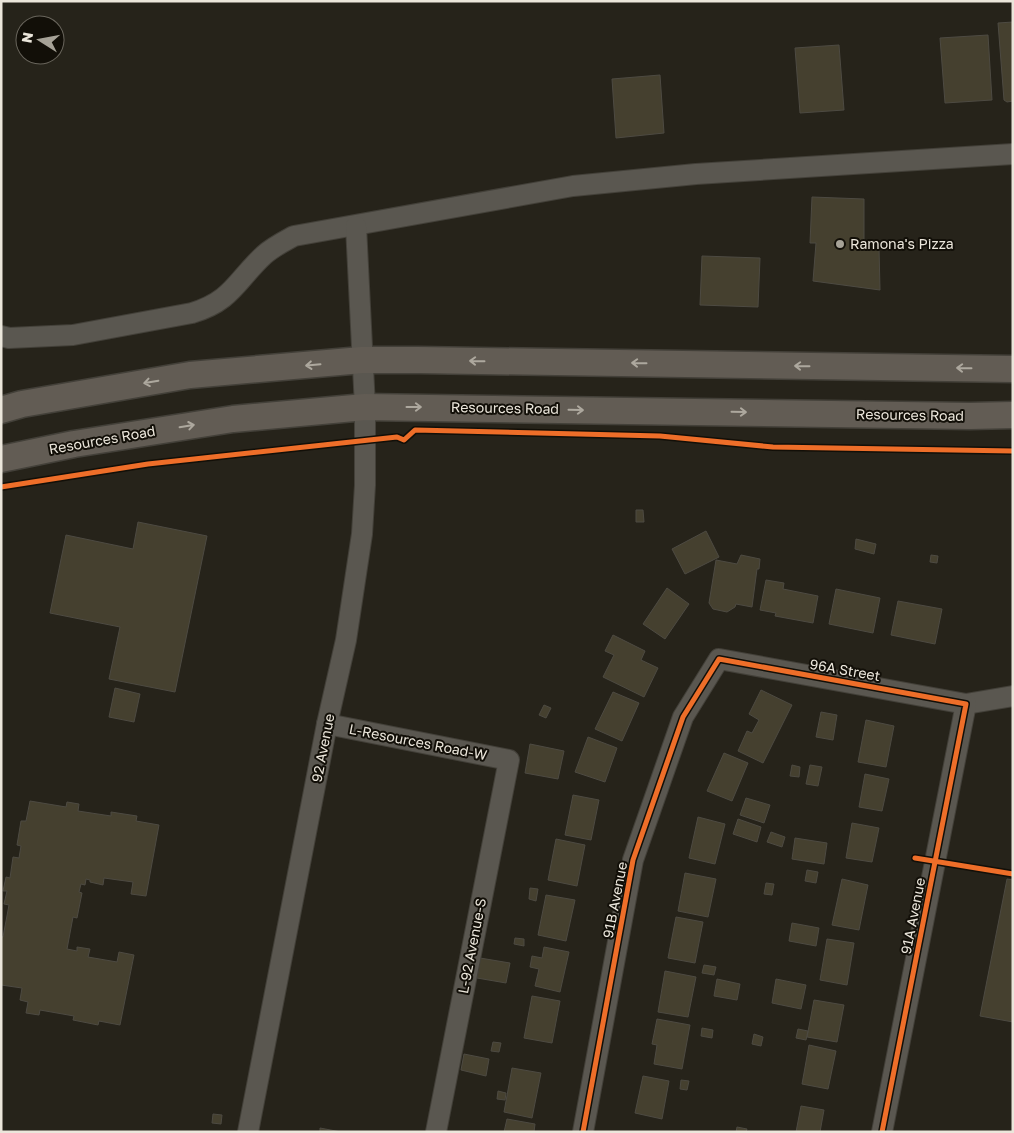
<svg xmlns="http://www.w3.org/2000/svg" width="1014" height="1133" font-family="'Golos Text',sans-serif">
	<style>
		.building { fill: #45402f; stroke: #4d4a42 }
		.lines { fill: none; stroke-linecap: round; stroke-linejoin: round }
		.minor-casing { stroke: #434039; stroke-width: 22 }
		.major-casing { stroke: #434039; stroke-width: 29 }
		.minor { stroke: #5a5750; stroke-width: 20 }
		.major { stroke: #625c54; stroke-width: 26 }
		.cycleway-casing { stroke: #120f08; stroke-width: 8 }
		.cycleway { stroke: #ee6e29; stroke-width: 5 }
		.oneway { stroke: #ada89e }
		.poi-dot { fill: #a6a297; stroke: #120f08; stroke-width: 2 }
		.labels { text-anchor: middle; stroke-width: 4; stroke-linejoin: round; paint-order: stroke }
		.poi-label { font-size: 14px; fill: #ebe6db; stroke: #120f08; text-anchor: start }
		.street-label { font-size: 14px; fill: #ebe6db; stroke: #120f08 }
	</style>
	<rect width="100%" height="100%" fill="#26231a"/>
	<!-- building -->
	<g class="building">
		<polygon points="1013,22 1013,101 1007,102 1004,100 998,23"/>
		<polygon points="988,35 992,100 945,103 940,38"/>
		<polygon points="839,45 844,110 800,113 795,48"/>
		<polygon points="660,75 664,133 616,138 612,79"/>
		<polygon points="812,197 864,199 864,245 879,247 880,290 813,281 816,243 810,243"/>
		<polygon points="702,256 760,258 758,307 700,305"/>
		<polygon points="636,510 643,510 644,522 636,522"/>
		<polygon points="138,522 207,536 175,692 109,679 120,627 50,613 66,535 133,549"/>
		<polygon points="706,531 719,557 685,574 672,549"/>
		<polygon points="856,539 876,544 874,554 855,549"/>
		<polygon points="741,555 760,559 759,569 757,569 752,607 736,604 735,607 727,612 713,609 709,603 716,560 737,564"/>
		<polygon points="931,555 938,556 937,563 930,562"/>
		<polygon points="766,580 784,583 783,589 818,596 813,623 775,616 776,613 760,610"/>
		<polygon points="667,588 689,604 665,639 643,624"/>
		<polygon points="836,589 880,598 873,633 829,624"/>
		<polygon points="898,601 942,609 935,644 891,635"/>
		<polygon points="613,635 645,651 641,660 658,668 644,697 603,677 614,655 605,651"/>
		<polygon points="115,688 140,694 134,722 109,717"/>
		<polygon points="761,690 792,705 763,763 738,751 747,731 752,733 759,720 749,714"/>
		<polygon points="613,692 639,703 622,741 595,729"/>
		<polygon points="544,705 551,708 546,718 539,715"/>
		<polygon points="821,712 837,715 833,740 816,737"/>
		<polygon points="866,720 894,726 886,767 858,762"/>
		<polygon points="588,737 617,748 605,782 575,772"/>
		<polygon points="530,744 564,751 558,779 525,773"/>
		<polygon points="724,753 748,763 732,801 707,791"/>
		<polygon points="792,765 800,767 799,777 790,776"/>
		<polygon points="810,765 822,767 818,786 806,784"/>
		<polygon points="865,774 889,779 882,811 859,807"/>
		<polygon points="573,795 599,800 591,840 565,835"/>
		<polygon points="746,798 770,805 764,823 740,815"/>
		<polygon points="30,801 66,807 67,802 79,804 78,811 111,816 111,812 137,816 136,821 159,825 146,896 131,894 133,882 104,878 103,885 90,882 90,880 86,879 85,885 81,884 79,892 82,893 77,918 73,917 67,949 77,951 77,947 90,949 88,957 117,962 119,952 134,955 120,1025 99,1021 98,1025 73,1020 74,1016 40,1010 39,1015 26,1013 28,1002 20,1000 22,988 1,985 1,937 3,937 9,905 4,904 7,891 3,891 6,877 10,878 13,857 19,858 21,846 17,845 21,821 26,821"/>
		<polygon points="698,817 725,824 715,864 689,858"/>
		<polygon points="738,819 761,827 757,842 733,834"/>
		<polygon points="852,823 879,828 872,862 846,858"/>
		<polygon points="771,832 785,837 782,847 767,842"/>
		<polygon points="795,838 827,843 824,864 792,859"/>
		<polygon points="556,839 585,845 577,886 548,880"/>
		<polygon points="807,870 818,872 816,883 805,881"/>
		<polygon points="685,873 716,879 708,917 678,911"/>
		<polygon points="842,879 868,885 859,930 832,925"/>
		<polygon points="1007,879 1013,880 1013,1022 980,1016"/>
		<polygon points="766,883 774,884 772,895 764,894"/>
		<polygon points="530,888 538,889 536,901 529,899"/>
		<polygon points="546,895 575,900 566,941 538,935"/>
		<polygon points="676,917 703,922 695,963 668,958"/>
		<polygon points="792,923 819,928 816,946 789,941"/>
		<polygon points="515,938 524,939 524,946 514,944"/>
		<polygon points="827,939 854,943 847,985 820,980"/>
		<polygon points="544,947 569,952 560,992 535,986 539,969 530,967 532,956 542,958"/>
		<polygon points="480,958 510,963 506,983 477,978"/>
		<polygon points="704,965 716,967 714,975 702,973"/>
		<polygon points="665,971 696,977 688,1017 658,1012"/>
		<polygon points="717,979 740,984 737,1000 714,996"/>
		<polygon points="776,979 806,985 801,1009 772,1003"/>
		<polygon points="532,996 560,1001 552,1043 524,1038"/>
		<polygon points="814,1000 844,1005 837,1042 807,1037"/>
		<polygon points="657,1019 690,1025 682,1069 654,1064 657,1045 652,1044"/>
		<polygon points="702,1028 713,1030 712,1038 701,1036"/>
		<polygon points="798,1029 808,1031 806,1040 796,1038"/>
		<polygon points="754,1034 763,1037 761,1046 752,1044"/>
		<polygon points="493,1042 501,1043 499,1052 491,1051"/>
		<polygon points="809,1045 836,1051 828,1089 802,1084"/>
		<polygon points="464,1054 489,1059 486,1076 461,1070"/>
		<polygon points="512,1068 541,1073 532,1118 504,1112"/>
		<polygon points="643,1076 669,1081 662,1119 635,1113"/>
		<polygon points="681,1080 689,1081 687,1090 680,1089"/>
		<polygon points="498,1091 506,1093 505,1100 497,1099"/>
		<polygon points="801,1106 824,1110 820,1132 796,1132"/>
		<polygon points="213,1114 222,1115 221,1124 212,1123"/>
		<polygon points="507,1119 535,1124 534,1132 504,1132"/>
		<polygon points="737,1127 747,1129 746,1132 736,1132"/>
		<polygon points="320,1128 341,1132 320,1132"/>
	</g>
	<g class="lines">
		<!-- minor casing -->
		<g class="minor-casing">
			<g id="minor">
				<path d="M1,336l8,2 64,-3 119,-22c40,-12 44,-32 72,-58 9,-8 19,-13 30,-19l279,-50 123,-12 317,-20"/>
				<polyline points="327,724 509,760 436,1132"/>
				<polyline points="248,1132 327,724 346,640 362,534 365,485 365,407 356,226"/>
				<polyline points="583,1132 633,860 683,717 719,659 966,704 1013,696"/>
				<polyline points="882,1132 966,704"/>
			</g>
		</g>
		<!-- major casing -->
		<g class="major-casing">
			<g id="major">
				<polyline points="1,410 22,404 190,375 362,360 419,360 1013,369"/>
				<polyline points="1,459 74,444 233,419 365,407 970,416 1013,415"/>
			</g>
		</g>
		<!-- minor -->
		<use href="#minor" class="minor"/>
		<!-- major -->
		<use href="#major" class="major"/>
		<!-- cycleway casing -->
		<g class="cycleway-casing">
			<g id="cycleway">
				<polyline points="1,487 148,464 397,437 404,440 415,430 660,436 773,447 1013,451"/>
				<polyline points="915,858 1013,874"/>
				<polyline points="583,1132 633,860 683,717 719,659 966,704 882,1132"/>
			</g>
		</g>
		<!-- cycleway -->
		<use href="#cycleway" class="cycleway"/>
	</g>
	<!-- one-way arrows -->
	<defs><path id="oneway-shaft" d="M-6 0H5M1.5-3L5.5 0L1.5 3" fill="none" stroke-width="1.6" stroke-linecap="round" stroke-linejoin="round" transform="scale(1.25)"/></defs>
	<g class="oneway">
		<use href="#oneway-shaft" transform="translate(477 361) rotate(-179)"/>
		<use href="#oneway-shaft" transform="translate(639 363) rotate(-179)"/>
		<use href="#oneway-shaft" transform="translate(313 365) rotate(175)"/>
		<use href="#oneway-shaft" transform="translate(802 366) rotate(-179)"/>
		<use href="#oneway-shaft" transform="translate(964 368) rotate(-179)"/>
		<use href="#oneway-shaft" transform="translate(151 382) rotate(170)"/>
		<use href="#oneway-shaft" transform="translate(414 407)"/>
		<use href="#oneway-shaft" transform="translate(576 410) rotate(1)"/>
		<use href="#oneway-shaft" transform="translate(739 412) rotate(1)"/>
		<use href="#oneway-shaft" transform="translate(187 426) rotate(-9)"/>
	</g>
	<!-- markers -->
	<circle class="poi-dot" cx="840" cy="244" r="5"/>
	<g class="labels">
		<!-- poi labels -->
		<g class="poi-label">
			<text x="850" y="249">Ramona's Pizza</text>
		</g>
		<!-- street labels -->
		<g class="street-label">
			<text transform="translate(505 408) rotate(1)" y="5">Resources Road</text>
			<text transform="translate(910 415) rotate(1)" y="5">Resources Road</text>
			<text transform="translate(102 440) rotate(-10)" y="5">Resources Road</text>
			<text transform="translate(845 670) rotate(10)" y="5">96A Street</text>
			<text transform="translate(418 742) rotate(11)" y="5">L-Resources Road-W</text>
			<text transform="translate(323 748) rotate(-79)" y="5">92 Avenue</text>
			<text transform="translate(615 900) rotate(-79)" y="5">91B Avenue</text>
			<text transform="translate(913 916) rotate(-79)" y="5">91A Avenue</text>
			<text transform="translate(472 946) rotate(-79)" y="5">L-92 Avenue-S</text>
		</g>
	</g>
	<!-- border -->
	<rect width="1014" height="1133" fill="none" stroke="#ebe6db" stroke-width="5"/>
	<!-- north arrow -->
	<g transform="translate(40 40) rotate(281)"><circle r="24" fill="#120f08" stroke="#69655c"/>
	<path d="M0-4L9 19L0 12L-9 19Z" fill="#a6a297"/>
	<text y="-8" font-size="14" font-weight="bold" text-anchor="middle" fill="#ebe6db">N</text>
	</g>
</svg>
